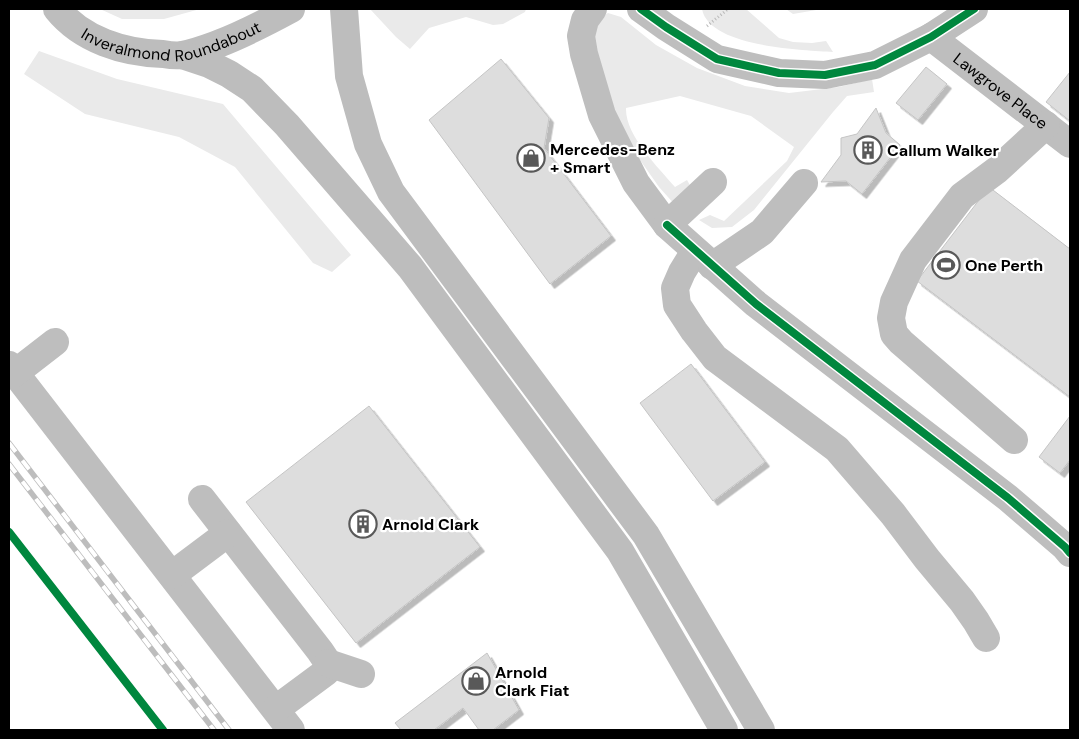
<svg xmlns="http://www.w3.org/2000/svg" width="1079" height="739" font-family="'DM Sans',sans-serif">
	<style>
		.green { fill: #eaeaea }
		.building { fill: #ddd; stroke: #c5c5c5; filter: url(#shadow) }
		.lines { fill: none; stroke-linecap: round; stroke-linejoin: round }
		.path { stroke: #b8b8b8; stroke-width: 3; stroke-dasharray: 1 2.5; stroke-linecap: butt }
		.minor { stroke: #bebebe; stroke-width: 28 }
		.highway { stroke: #bdbdbd; stroke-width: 28 }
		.rail-casing { stroke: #bdbdbd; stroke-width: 5.5 }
		.rail { stroke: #fff; stroke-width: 4; stroke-dasharray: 11; stroke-linecap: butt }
		.cycleway-casing { stroke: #fff; stroke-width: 11 }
		.cycleway { stroke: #00873e; stroke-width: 8 }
		.labels { text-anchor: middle; stroke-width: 4.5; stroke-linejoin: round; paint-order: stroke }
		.street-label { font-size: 16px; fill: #000; stroke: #fff }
		.poi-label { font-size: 16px; font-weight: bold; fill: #000; stroke: #fff; text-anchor: start }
	</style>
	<defs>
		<filter id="shadow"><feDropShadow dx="4.5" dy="4.5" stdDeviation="0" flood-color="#0004"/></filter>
	</defs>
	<rect width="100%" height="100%" fill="#fff"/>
	<!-- green -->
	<g class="green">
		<polygon points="100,9 200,9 164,19 122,19"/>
		<polygon points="370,9 526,9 525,12 503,24 493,25 466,17 429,28 410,49 396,37"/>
		<path d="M702,9h44l33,29 14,4 19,1 14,-2 7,11c-31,-2 -124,-5 -131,-43z"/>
		<polygon points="786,9 822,9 793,14"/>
		<path d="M608,13l13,4 35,28 41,23 48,18 44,7 50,-6 33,-8 2,13 -27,4 -14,16 -79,98 -22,17 -20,1 -13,-8 11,-5 14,6 63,-60 7,-14 -43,-31 -71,-20 -54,12c-1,27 32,59 49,79l12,-7 4,7 -15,19 -17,-19 -19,-27 -25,-42 -20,-73 -2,-18 5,-8z"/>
		<polygon points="39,51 117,79 223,104 351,255 332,272 313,263 235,167 179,137 85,114 24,74"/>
	</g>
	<!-- building -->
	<g class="building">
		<polygon points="501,59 549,118 544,148 611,236 550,284 429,120"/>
		<polygon points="926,67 947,84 918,120 896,103"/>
		<polygon points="1070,72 1070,121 1046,102"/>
		<polygon points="876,108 886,133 900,145 862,194 846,181 821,182 841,155 841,138 857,134"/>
		<polygon points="989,187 1070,249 1070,397 917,281"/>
		<polygon points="691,364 765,462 713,501 640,403"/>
		<polygon points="369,406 480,547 356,643 246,502"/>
		<polygon points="1070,416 1070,460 1060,473 1039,457"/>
		<polygon points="487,653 519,710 493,730 479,730 463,708 434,730 401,730 395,723"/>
	</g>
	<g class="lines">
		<!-- path -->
		<polyline class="path" points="707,26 728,9"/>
		<!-- minor -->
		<g class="minor">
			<polyline points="593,9 585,20 581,36 584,54 602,115 636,183 667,225 756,304 1008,498 1065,547 1070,553"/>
			<polyline points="641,9 666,27 717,59 779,73 825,75 875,65 931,37 974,9"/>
			<path id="s1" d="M931,37l139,107"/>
			<polyline points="667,225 713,182"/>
			<polyline points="695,251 682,272 675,288 677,305 694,331 715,358 837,449 893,514 927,559 962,601 976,621 986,638"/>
			<polyline points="712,266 762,232 804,183"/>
			<polyline points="9,365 291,730"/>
			<polyline points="15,373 55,342"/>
			<polyline points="1014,440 901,342 894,334 891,318 894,302 913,260 962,196 997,170 1046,125"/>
			<polyline points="202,499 320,651 328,663 326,672 276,709"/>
			<polyline points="172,575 228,533"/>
			<polyline points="328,663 361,674"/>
		</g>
		<!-- highway -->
		<g class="highway">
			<path id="s2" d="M57,9c25,31 67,44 106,45 6,1 13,2 19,1 12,-2 25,-7 36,-11 26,-10 49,-22 73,-35"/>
			<polyline points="344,9 349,76 368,144 391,192 646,535 761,730"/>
			<polyline points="182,55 209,64 229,74 252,89 287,125 410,267 620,551 724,730"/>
		</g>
		<!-- rail casing -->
		<g class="rail-casing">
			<g id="rail">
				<polyline points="9,443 229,730"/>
				<polyline points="9,464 214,730"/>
			</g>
		</g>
		<!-- rail -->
		<use href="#rail" class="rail"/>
		<!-- cycleway casing -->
		<g class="cycleway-casing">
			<g id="cycleway">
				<polyline points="641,9 666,27 717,59 779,73 825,75 875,65 931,37 974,9"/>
				<polyline points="667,225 756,304 1008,498 1065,547 1070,553"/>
				<polyline points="9,532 163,730"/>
			</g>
		</g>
		<!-- cycleway -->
		<use href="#cycleway" class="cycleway"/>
	</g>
	<!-- icons -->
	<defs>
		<g id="building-ring" transform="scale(1.4375)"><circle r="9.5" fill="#fff" stroke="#595959" stroke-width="1.5"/><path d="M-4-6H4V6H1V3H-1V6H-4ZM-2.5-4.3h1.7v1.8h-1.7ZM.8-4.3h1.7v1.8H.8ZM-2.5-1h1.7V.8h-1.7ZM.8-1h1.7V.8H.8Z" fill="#595959"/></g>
		<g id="shop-ring" transform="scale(1.4375)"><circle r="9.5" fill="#fff" stroke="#595959" stroke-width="1.5"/><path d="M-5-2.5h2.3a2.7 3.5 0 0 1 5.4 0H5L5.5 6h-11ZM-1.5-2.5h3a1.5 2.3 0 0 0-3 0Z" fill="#595959"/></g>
		<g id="stadium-ring" transform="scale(1.4375)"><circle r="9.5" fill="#fff" stroke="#595959" stroke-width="1.5"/><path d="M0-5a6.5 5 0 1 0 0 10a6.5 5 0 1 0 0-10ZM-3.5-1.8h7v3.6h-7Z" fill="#595959"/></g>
	</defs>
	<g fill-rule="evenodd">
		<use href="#building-ring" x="868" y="150"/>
		<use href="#shop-ring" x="531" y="158"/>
		<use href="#stadium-ring" x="946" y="265"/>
		<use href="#building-ring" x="363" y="524"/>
		<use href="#shop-ring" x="476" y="681"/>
	</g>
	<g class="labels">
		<!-- street labels -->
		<g class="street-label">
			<text dy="6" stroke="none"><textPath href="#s2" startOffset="128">Inveralmond Roundabout</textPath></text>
			<text dy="6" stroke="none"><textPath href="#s1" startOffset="88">Lawgrove Place</textPath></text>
		</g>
		<!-- poi labels -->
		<g class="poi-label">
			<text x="550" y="155">Mercedes-Benz<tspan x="550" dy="18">+ Smart</tspan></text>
			<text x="887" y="156">Callum Walker</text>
			<text x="965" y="271">One Perth</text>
			<text x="382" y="530">Arnold Clark</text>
			<text x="495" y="678">Arnold<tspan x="495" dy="18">Clark Fiat</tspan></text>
		</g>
	</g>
	<!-- border -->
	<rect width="1079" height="739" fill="none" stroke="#000000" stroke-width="20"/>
</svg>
